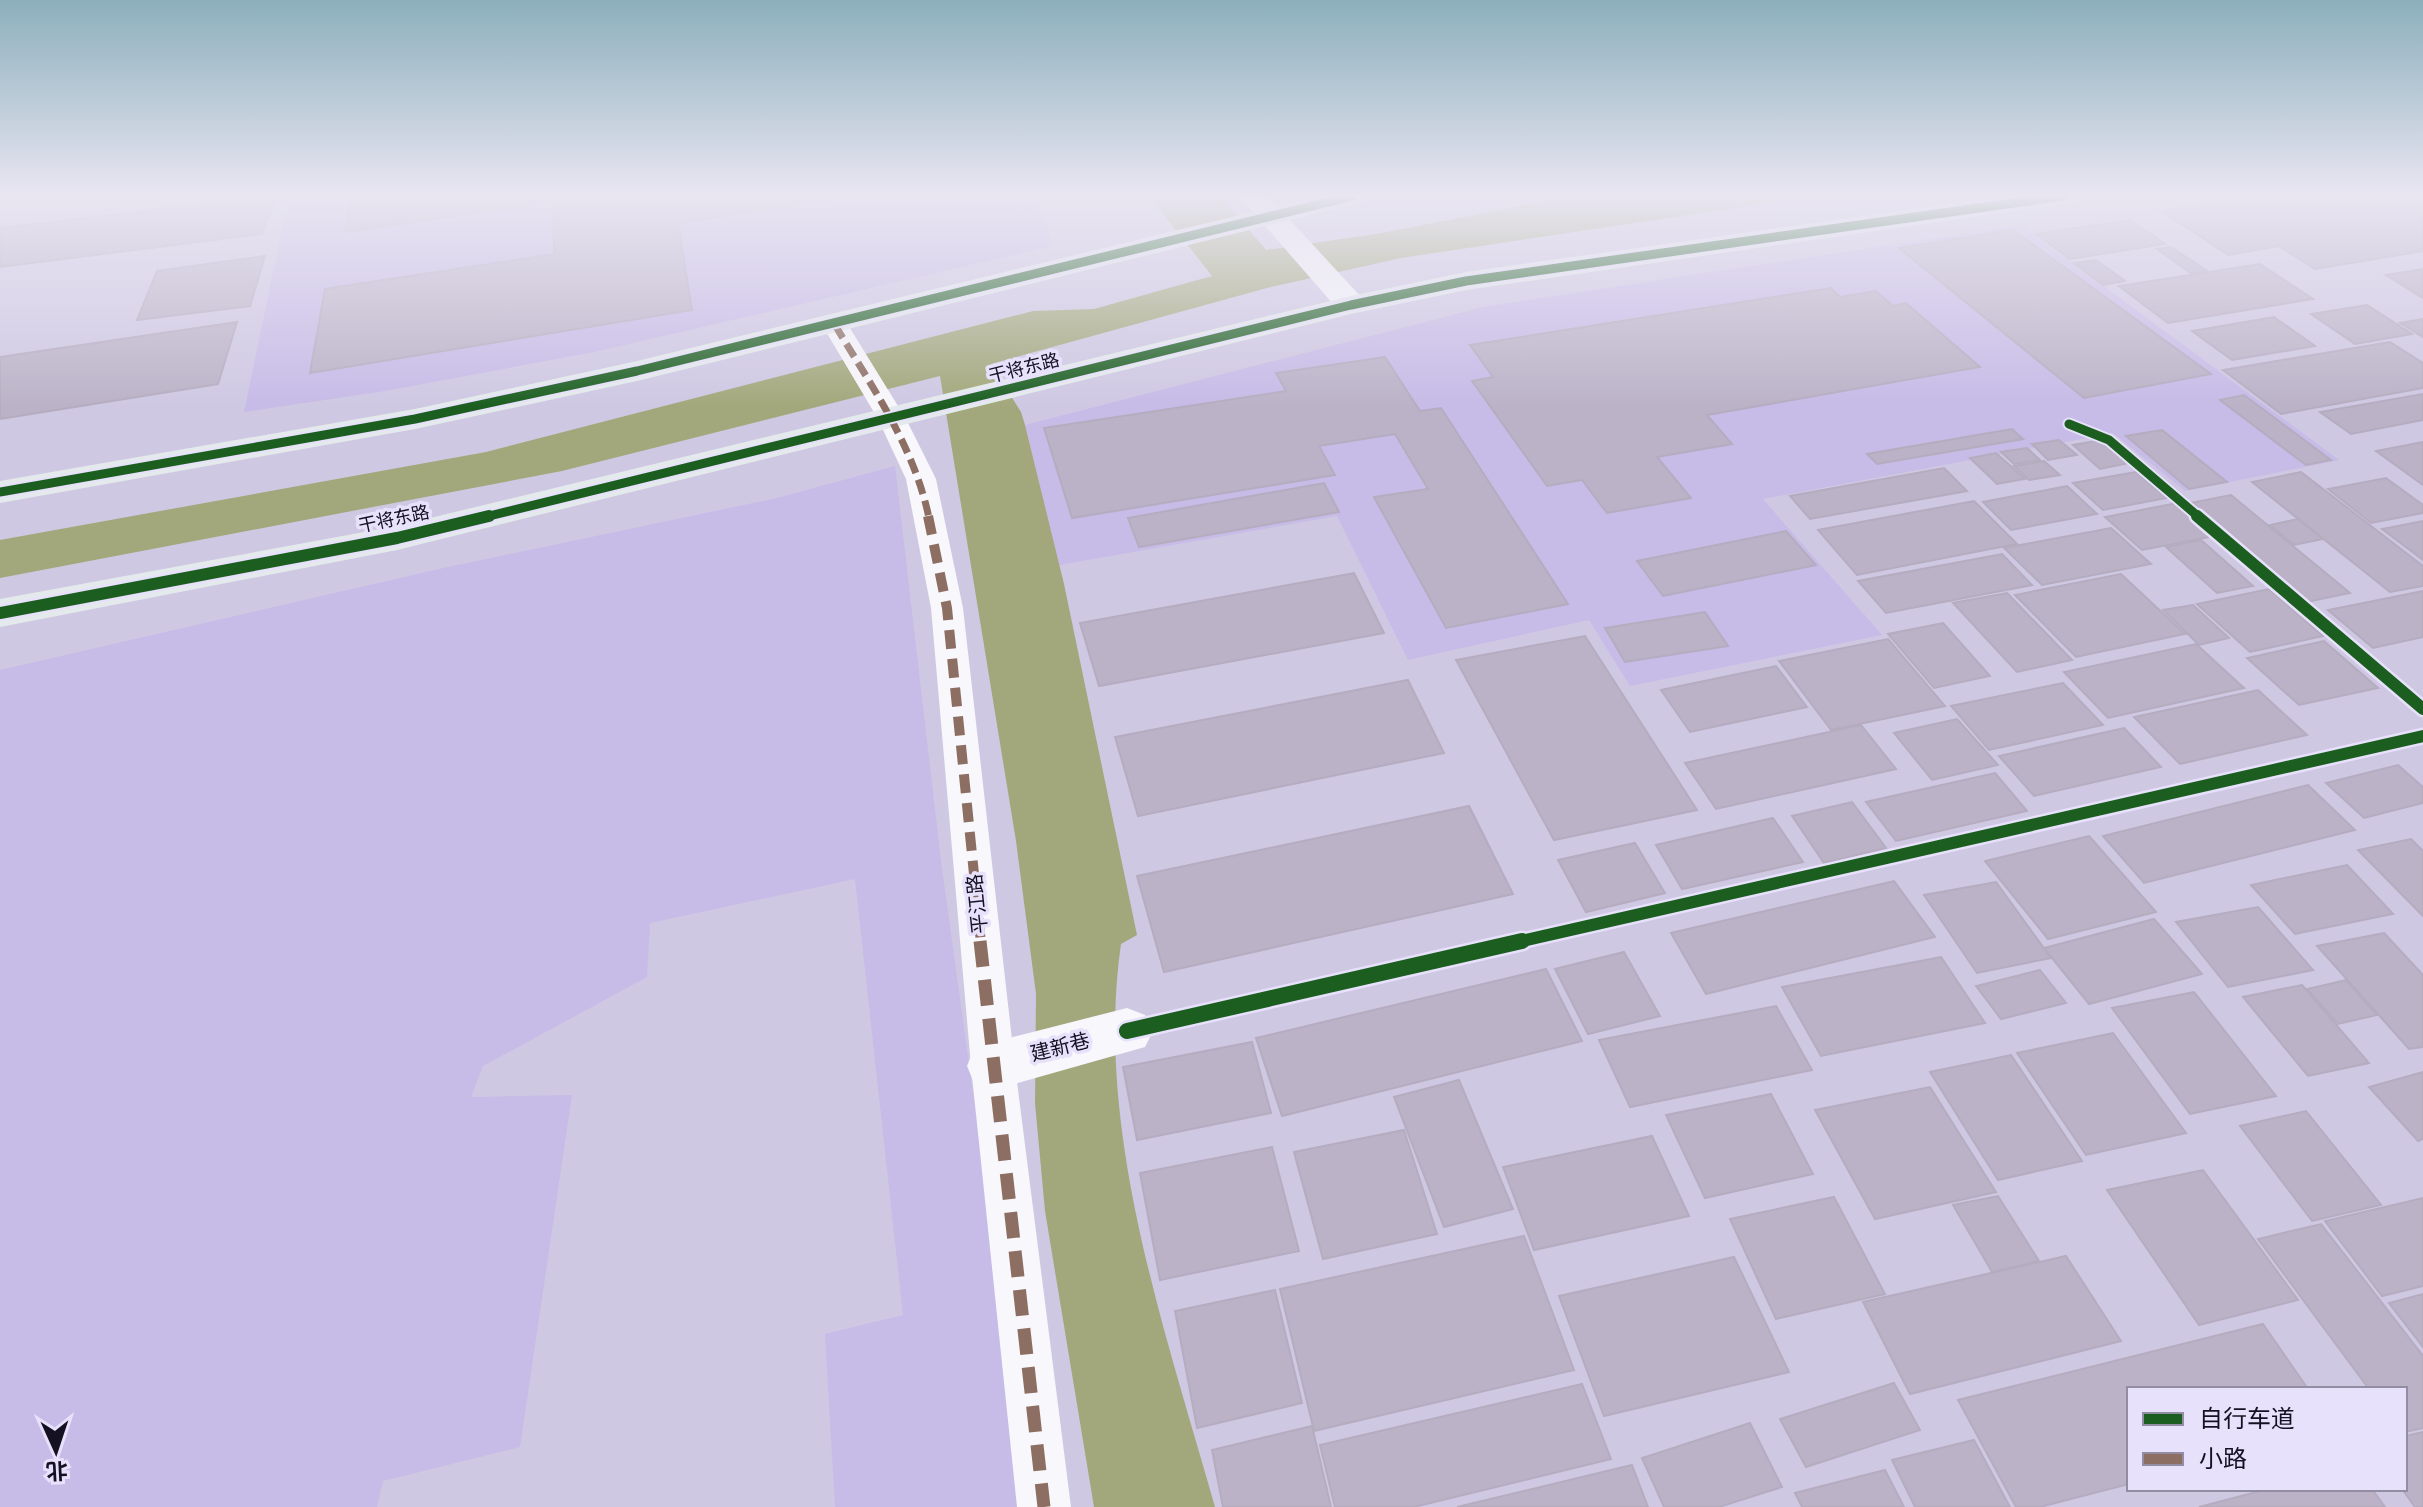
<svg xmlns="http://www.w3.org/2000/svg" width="2423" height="1507" font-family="'Public Sans','Noto Sans SC',sans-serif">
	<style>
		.built { fill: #c7bbe7 }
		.water { fill: #a2a87b }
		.building { fill: #bbb2c7; stroke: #b5acc0; stroke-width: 2 }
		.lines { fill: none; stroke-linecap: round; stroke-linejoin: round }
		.pedestrian { fill: #f8f7fb; fill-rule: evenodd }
		.minor { fill: #f8f7fb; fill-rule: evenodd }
		.tertiary { fill: #f8f7fb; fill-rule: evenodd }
		.primary { fill: #e4eaec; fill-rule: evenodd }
		.quiet-far2 { stroke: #8d6e63; stroke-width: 7; stroke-dasharray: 15 7; stroke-linecap: butt }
		.quiet-far1 { stroke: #8d6e63; stroke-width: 10; stroke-dasharray: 19 10; stroke-linecap: butt }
		.quiet { stroke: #8d6e63; stroke-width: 13; stroke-dasharray: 26 13; stroke-linecap: butt }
		.cycleway-far2-casing { stroke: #e7e1fb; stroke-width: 13 }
		.cycleway-far1-casing { stroke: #e7e1fb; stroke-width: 17 }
		.cycleway-casing { stroke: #e7e1fb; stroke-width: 21 }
		.cycleway-far2 { stroke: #1b5e20; stroke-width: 9 }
		.cycleway-far1 { stroke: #1b5e20; stroke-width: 12 }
		.cycleway { stroke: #1b5e20; stroke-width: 16 }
		.labels { text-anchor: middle; stroke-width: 7; stroke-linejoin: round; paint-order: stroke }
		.far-street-label { font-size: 18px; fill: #151022; stroke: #e7e1fb }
		.street-label { font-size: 20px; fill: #151022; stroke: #e7e1fb }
	</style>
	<rect width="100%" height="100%" fill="#cfc8e3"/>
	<!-- built -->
	<g class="built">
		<polygon points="289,196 1032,196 1046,219 1053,246 594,352 385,391 244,412"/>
		<polygon points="2021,225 2339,460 2185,491 2113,433 1763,499 1882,635 1630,686 1589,620 1408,660 1337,516 1059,565 1025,425 1483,307"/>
		<polygon points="895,466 941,861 1030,1507 835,1507 825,1334 903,1315 855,879 650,923 647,977 483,1066 471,1097 572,1095 520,1447 383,1481 377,1507 0,1507 0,670 448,567 777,498"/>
	</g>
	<!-- water -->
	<path class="water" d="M1149,196h71l46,54 116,-17 190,-37h243l-414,62 -134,30 -276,76 30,48 4,13 39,159 73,351 -16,9c-27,185 44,386 94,563h-121l-49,-296 -10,-108 1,-109 -20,-153 -76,-465 -378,95 -562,107v-38l486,-88 547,-141 61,-2 118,-33z"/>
	<!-- building -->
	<g class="building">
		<polygon points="276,196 262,234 0,267 0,228"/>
		<polygon points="351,196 854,196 678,223 692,310 310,373 325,289 554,254 553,201 345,232"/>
		<polygon points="2261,196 2423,196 2423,251 2315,269 2279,246 2228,255 2162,211"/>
		<polygon points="2130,220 2165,244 2070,259 2036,234"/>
		<polygon points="2013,230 2211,374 2084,398 1899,248"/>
		<polygon points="2171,247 2207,271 2192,274 2157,249"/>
		<polygon points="265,256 250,306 137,320 157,271"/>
		<polygon points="2096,260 2125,281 2103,285 2074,263"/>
		<polygon points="2260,264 2313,299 2168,323 2119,286"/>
		<polygon points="2423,269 2423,298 2386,275"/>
		<polygon points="1831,288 1840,297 1876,291 1893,306 1906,303 1980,367 1707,415 1732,444 1657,457 1691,498 1607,513 1582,480 1547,486 1472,381 1493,377 1470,345"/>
		<polygon points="2367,305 2412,334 2355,344 2311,314"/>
		<polygon points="2274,317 2315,346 2232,360 2192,331"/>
		<polygon points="2423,319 2423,337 2400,323"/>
		<polygon points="237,322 218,384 0,419 0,357"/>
		<polygon points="2390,342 2423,363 2423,388 2281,414 2223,370"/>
		<polygon points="1385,357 1420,411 1441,408 1568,604 1446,628 1374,497 1428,489 1395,434 1319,446 1335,475 1072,518 1044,428 1286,391 1276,373"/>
		<polygon points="2423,394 2423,420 2351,434 2320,412"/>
		<polygon points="2244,395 2331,460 2306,465 2220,400"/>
		<polygon points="2012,429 2023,439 1877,464 1867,454"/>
		<polygon points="2162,430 2227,482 2189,489 2126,436"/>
		<polygon points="2059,440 2077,455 2048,460 2032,444"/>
		<polygon points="2102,440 2129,463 2100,469 2073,445"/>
		<polygon points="2423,442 2423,485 2376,451"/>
		<polygon points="2027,448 2040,460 2014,464 2001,452"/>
		<polygon points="1996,453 2025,479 1997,484 1970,458"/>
		<polygon points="2044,461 2060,475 2029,480 2014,466"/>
		<polygon points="1944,468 1967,491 1810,519 1790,496"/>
		<polygon points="2136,472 2167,498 2103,510 2073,483"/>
		<polygon points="2301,472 2423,566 2423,586 2390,592 2252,482"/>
		<polygon points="2386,478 2423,505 2423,513 2371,523 2328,489"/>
		<polygon points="1324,483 1339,512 1139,547 1128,518"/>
		<polygon points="2067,486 2097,514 2011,530 1983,502"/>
		<polygon points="2231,495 2350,593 2307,602 2190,503"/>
		<polygon points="1974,501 2017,544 1857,575 1818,530"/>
		<polygon points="2177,503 2215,536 2142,550 2105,517"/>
		<polygon points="2298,519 2323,539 2294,545 2270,525"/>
		<polygon points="2423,521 2423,560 2382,529"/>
		<polygon points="2111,528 2151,564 2042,585 2004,548"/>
		<polygon points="1786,531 1816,565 1663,596 1637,561"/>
		<polygon points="2201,540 2253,586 2217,593 2166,547"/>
		<polygon points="2002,554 2032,585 1886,613 1858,581"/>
		<polygon points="1354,573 1384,633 1099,686 1080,623"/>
		<polygon points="2121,574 2185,634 2076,657 2015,595"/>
		<polygon points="2269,589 2323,636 2250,652 2197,604"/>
		<polygon points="2423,591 2423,637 2373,648 2328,610"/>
		<polygon points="2007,593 2072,660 2017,672 1953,603"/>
		<polygon points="2193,605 2229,638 2199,645 2163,610"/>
		<polygon points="1705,612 1728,646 1625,662 1605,628"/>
		<polygon points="1943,623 1990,676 1934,688 1888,634"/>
		<polygon points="1585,636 1697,810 1554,840 1456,660"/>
		<polygon points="1888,639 1945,706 1831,730 1779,661"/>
		<polygon points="2324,641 2378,688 2299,705 2247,658"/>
		<polygon points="2196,644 2244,688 2108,718 2064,672"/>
		<polygon points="1776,666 1807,707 1690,732 1661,690"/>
		<polygon points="1408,680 1444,753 1138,816 1115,737"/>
		<polygon points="2063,683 2103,725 1989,750 1951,706"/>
		<polygon points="2258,690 2307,735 2180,764 2134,717"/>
		<polygon points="1957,719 1998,765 1932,780 1894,733"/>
		<polygon points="1861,725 1896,769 1716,809 1685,763"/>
		<polygon points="2124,728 2161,767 2034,796 1999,756"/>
		<polygon points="2398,765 2423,787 2423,803 2364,818 2326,783"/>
		<polygon points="1995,773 2027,811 1896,841 1866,802"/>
		<polygon points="2308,785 2355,830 2144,883 2103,836"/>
		<polygon points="1852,802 1886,848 1824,863 1792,816"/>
		<polygon points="1469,806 1513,894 1164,972 1137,876"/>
		<polygon points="1773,818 1803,862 1682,889 1656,845"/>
		<polygon points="2089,836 2156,912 2048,939 1985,861"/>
		<polygon points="2411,839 2423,851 2423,916 2358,850"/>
		<polygon points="1635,843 1665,893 1586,912 1558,860"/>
		<polygon points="2347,865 2393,914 2295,934 2251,885"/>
		<polygon points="1894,881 1935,937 1706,994 1671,933"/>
		<polygon points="1996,882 2051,958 1977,973 1924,895"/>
		<polygon points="2258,907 2313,970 2228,987 2176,922"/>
		<polygon points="2154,919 2202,974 2089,1004 2044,948"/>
		<polygon points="2384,933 2423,975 2423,1047 2409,1049 2317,946"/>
		<polygon points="1624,952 1660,1016 1588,1034 1555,969"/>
		<polygon points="1941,957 1985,1023 1821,1056 1782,987"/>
		<polygon points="1546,969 1582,1041 1282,1116 1256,1038"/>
		<polygon points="2040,970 2066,1003 2001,1019 1976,986"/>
		<polygon points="2346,980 2377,1015 2338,1024 2307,989"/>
		<polygon points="2302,985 2369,1063 2308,1076 2243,997"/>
		<polygon points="2194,992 2276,1096 2190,1114 2112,1008"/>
		<polygon points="1776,1006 1812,1070 1630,1107 1599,1040"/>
		<polygon points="2113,1033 2186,1133 2086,1155 2017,1053"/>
		<polygon points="1252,1042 1271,1113 1137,1140 1123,1067"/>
		<polygon points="2011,1055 2082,1161 1998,1180 1930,1072"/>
		<polygon points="2423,1072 2423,1139 2418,1141 2369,1087"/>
		<polygon points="1459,1080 1513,1209 1444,1227 1394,1097"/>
		<polygon points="1930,1087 1996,1192 1875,1219 1815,1110"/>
		<polygon points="1771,1094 1813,1174 1705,1198 1666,1115"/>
		<polygon points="2306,1111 2381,1205 2312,1221 2240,1126"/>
		<polygon points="1404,1130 1437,1234 1323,1259 1294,1152"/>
		<polygon points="1652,1136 1689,1216 1534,1250 1503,1167"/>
		<polygon points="1272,1147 1299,1251 1160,1280 1140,1173"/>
		<polygon points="2203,1170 2298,1300 2199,1325 2107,1190"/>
		<polygon points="1998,1196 2039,1261 1992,1272 1953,1205"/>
		<polygon points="1834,1197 1885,1294 1776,1319 1730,1219"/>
		<polygon points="2423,1198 2423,1286 2382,1296 2325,1221"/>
		<polygon points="2321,1224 2423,1356 2423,1428 2405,1432 2405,1389 2369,1389 2258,1239"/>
		<polygon points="1524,1236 1574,1370 1314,1431 1280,1289"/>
		<polygon points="2066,1256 2121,1341 1910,1394 1863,1302"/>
		<polygon points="1734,1257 1789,1372 1604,1416 1559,1296"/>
		<polygon points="1275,1290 1302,1403 1197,1428 1175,1311"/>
		<polygon points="2423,1294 2423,1347 2389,1303"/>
		<polygon points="2263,1324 2308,1389 2129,1389 2129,1484 2040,1507 2016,1507 1958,1400"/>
		<polygon points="1894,1383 1920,1430 1806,1467 1780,1419"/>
		<polygon points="1582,1384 1611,1459 1414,1507 1335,1507 1320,1445"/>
		<polygon points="1750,1423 1782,1487 1719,1507 1664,1507 1642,1458"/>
		<polygon points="1312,1426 1331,1507 1223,1507 1212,1450"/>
		<polygon points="2423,1432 2423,1507 2415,1507 2402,1489 2405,1436"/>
		<polygon points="1974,1440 2010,1507 1915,1507 1892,1460"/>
		<polygon points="1632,1465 1648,1507 1457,1507"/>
		<polygon points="1885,1470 1904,1507 1802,1507 1795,1493"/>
		<polygon points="2268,1489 2372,1489 2385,1507 2199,1507"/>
	</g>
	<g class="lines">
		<!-- pedestrian -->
		<polygon class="pedestrian" points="835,317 848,325 906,419 936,479 963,608 1015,1066 1071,1507 1017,1507 971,1066 931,608 906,479 878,419 822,325"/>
		<!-- minor -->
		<polygon class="minor" points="1127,1008 1145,1015 1153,1031 1145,1047 993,1090 974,1083 967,1066 974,1049 993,1042"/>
		<!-- tertiary -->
		<polygon class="tertiary" points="1239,196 1268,196 1362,298 1367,305 1362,312 1340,312"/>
		<!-- primary -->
		<g class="primary">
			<polygon points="1319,196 1367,196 1363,202 637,381 415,429 0,503 0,481 415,409 637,361"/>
			<polygon points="2004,196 2077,196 2073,202 2063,204 1466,290 1351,314 397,550 0,627 0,599 397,526 1351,296 1466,272"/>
		</g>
		<!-- quiet-far2 -->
		<path class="quiet-far2" d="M835,325c37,62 79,121 94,193"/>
		<!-- quiet-far1 -->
		<polyline class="quiet-far1" points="928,516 947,608 981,943"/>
		<!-- quiet -->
		<polyline class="quiet" points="980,941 1044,1507"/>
		<!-- cycleway-far2 casing -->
		<g class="cycleway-far2-casing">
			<g id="cycleway-far2">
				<polyline points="2069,424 2109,440 2200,518"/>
				<polyline points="0,492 415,419 637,371 1353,196"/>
				<polyline points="481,518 1351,305 1466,281 2063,196"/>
			</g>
		</g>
		<!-- cycleway-far1 casing -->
		<g class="cycleway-far1-casing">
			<g id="cycleway-far1">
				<polyline points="2197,516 2423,709"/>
				<polyline points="0,613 397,538 489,516"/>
				<polyline points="1513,943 2423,736"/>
			</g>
		</g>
		<!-- cycleway casing -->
		<g class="cycleway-casing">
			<polyline id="cycleway" points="1127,1031 1522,941"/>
		</g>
		<!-- cycleway-far2 -->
		<use href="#cycleway-far2" class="cycleway-far2"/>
		<!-- cycleway-far1 -->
		<use href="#cycleway-far1" class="cycleway-far1"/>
		<!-- cycleway -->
		<use href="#cycleway" class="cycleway"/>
	</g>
	<!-- sky -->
	<linearGradient id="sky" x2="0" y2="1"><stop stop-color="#8cafbc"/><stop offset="0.48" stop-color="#e9e6f2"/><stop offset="1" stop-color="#e9e6f2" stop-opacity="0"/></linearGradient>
	<rect width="2423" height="407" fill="url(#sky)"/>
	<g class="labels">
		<!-- far-street labels -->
		<g class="far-street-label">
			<text transform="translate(1024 368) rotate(-14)" y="6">干将东路</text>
			<text transform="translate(394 519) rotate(-12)" y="6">干将东路</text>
		</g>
		<!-- street labels -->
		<g class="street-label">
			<text transform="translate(977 904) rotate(-96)" y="7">平江路</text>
			<text transform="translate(1060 1047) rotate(-14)" y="7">建新巷</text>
		</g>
	</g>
	<!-- legend -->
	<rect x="2127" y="1387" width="280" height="104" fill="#e7e1fb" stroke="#938da4" stroke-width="2"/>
	<rect x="2143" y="1413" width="40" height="12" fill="#1b5e20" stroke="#938da4" stroke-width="2"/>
	<text x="2199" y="1427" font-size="24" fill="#151022">自行车道</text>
	<rect x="2143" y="1453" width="40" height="12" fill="#8d6e63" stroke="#938da4" stroke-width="2"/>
	<text x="2199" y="1467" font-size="24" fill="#151022">小路</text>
	<!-- north arrow -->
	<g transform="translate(56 1451) rotate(177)" stroke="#e7e1fb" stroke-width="6" paint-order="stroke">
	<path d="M0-6L14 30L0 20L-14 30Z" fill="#151022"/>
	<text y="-12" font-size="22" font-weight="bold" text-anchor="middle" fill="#151022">北</text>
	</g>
</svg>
